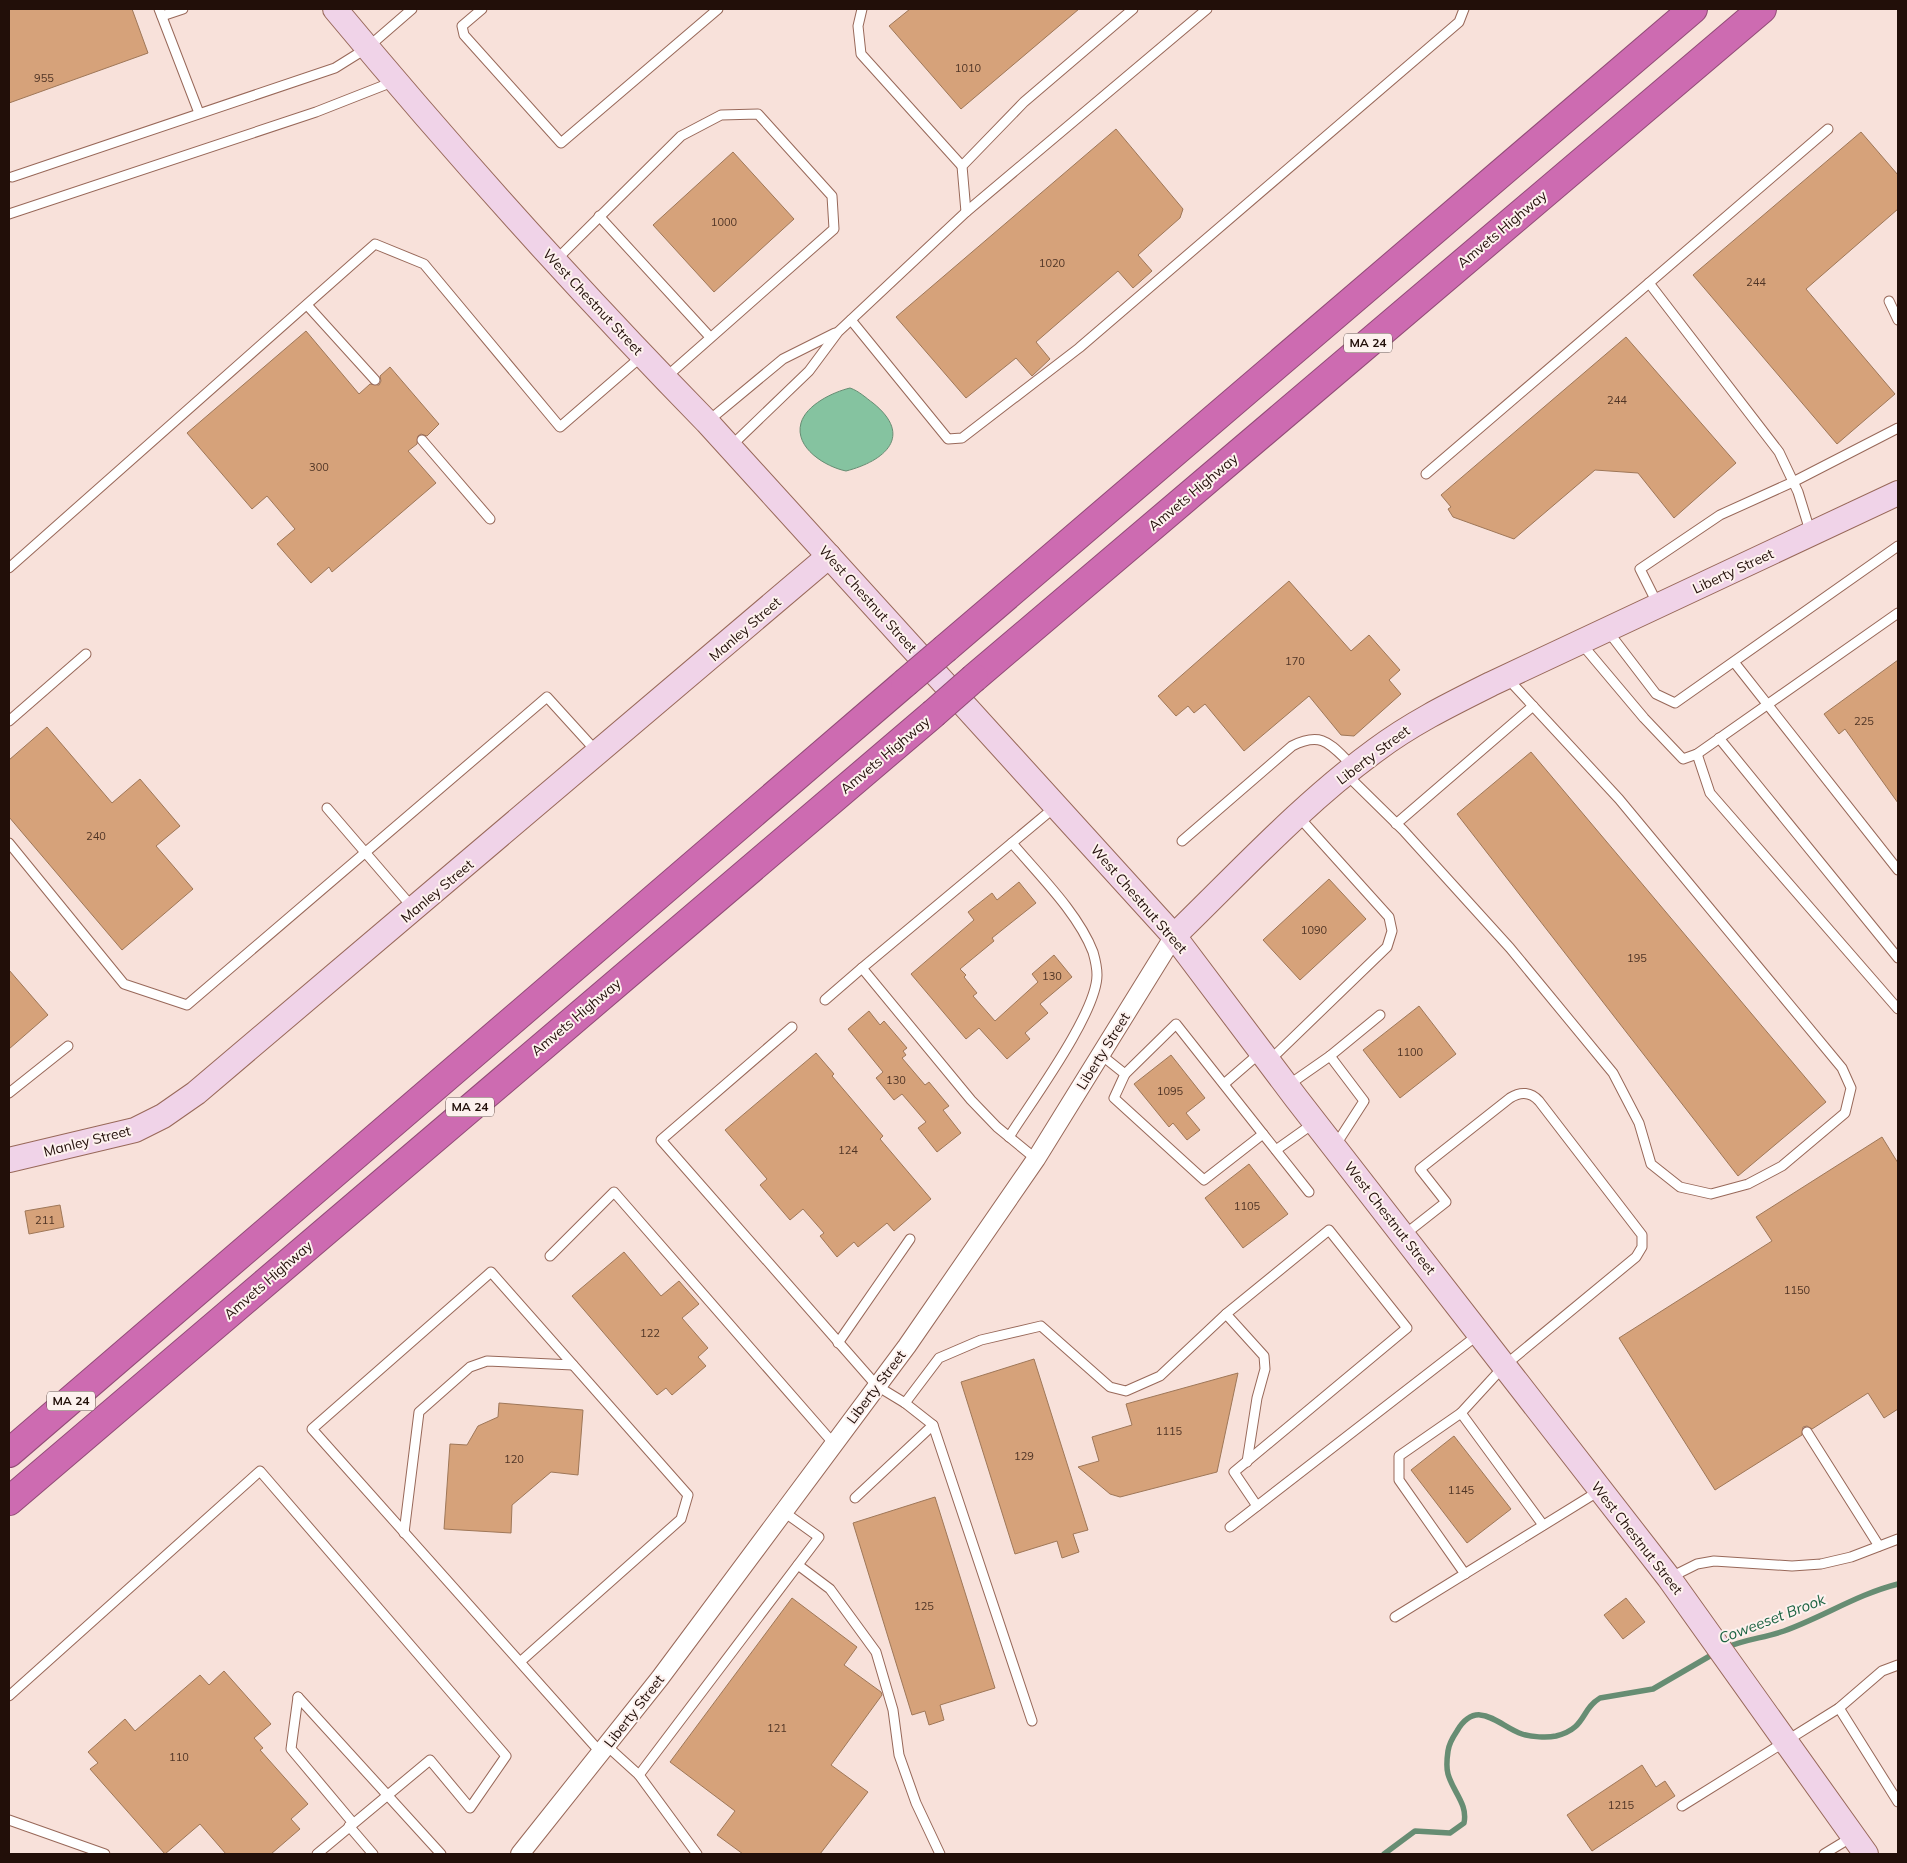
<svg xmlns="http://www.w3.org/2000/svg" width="1907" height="1863" font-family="Mulish,sans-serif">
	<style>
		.water { fill: #85c3a0; stroke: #678d73 }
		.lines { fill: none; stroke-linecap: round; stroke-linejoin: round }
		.stream { stroke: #678d73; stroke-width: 5.5 }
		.building { fill: #d6a27a; stroke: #9f7758 }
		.service-casing { stroke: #986859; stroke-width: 11 }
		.minor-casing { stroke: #986859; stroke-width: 20 }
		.secondary-casing { stroke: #986859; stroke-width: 26 }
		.motorway-casing { stroke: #914b76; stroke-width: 30 }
		.service { stroke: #fff; stroke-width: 9 }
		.minor { stroke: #fff; stroke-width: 18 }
		.secondary { stroke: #f0d3e8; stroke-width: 24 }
		.motorway { stroke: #cd6bb1; stroke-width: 28 }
		.motorway-bridge-casing { stroke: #914b76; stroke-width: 30; stroke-linecap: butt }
		.motorway-bridge { stroke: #cd6bb1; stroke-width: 28 }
		.labels { text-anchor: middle; stroke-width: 4; stroke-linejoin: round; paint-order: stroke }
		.number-label { font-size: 11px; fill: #4f3425 }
		.shield { fill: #fdf1ee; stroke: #64534e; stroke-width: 1 }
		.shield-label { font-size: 12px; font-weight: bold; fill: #220f09 }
		.street-label { font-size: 14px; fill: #220f09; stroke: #fdf1ee }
		.water-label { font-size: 15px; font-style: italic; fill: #1b6342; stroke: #fdf1ee }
	</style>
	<rect width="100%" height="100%" fill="#f8e1da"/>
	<!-- water -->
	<path class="water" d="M850,388c9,3 16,10 23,15 41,33 12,58 -27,68 -20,-4 -52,-23 -45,-48 5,-18 32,-31 49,-35z"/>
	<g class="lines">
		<!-- stream -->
		<g class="stream">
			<path d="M1725,1648c20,-9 40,-10 59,-17 39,-14 74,-37 114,-47"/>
			<path d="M1384,1854l31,-23 35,2 14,-10c4,-19 -11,-31 -16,-49 -2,-7 -1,-16 0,-23 1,-8 5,-14 9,-20 20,-34 42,-5 65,3 9,3 25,4 34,2 31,-8 24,-26 44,-38l53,-9 62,-36"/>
		</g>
	</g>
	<!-- building -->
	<g class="building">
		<polygon points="9,9 132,9 148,53 9,103"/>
		<polygon points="910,9 1079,9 961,109 889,26"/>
		<polygon points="1116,129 1183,209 1180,218 1138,255 1152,271 1133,288 1118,271 1036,342 1050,359 1032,376 1016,358 966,398 896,317"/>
		<polygon points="1861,132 1898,175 1898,209 1806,289 1895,394 1837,444 1693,275"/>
		<polygon points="733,152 794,219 714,292 653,225"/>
		<polygon points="306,331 359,394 370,384 379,385 381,381 380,376 390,367 439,424 427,436 421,434 418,436 417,444 408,451 436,483 332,572 329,567 311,583 277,544 295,529 267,496 252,509 187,433"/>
		<polygon points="1626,337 1736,463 1674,518 1638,473 1595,470 1514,539 1453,517 1448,509 1451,507 1441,495"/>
		<polygon points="1289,581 1351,651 1369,635 1400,670 1389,680 1401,694 1354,736 1341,735 1309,696 1244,751 1205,704 1194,713 1188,706 1176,716 1158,696"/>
		<polygon points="1898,660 1898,803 1845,729 1839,734 1824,714"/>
		<polygon points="47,727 112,803 140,779 180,826 156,846 193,889 122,950 9,817 9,760"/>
		<polygon points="1531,752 1826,1102 1738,1176 1457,814"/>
		<polygon points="1329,879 1366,919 1300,980 1263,940"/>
		<polygon points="1019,882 1036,903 992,938 994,941 960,969 966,975 964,977 977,993 973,996 995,1021 1038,982 1032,974 1054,955 1072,977 1040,1004 1048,1013 1025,1033 1030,1039 1007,1059 979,1028 966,1039 911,974 974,920 968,912 992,893 997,900"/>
		<polygon points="9,970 48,1015 9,1049"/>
		<polygon points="1419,1006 1456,1054 1400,1098 1363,1050"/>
		<polygon points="869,1011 880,1025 884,1021 907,1048 903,1051 906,1055 902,1058 925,1085 929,1082 949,1106 943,1110 961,1133 937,1152 918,1128 926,1122 902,1094 894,1100 876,1078 883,1072 848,1029"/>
		<polygon points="816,1053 834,1074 832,1076 883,1136 880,1139 931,1199 894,1231 887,1223 858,1247 854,1242 837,1257 820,1236 824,1233 803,1209 790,1220 760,1185 767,1179 725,1130"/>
		<polygon points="1171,1055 1205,1098 1186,1113 1200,1130 1187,1140 1173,1123 1169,1127 1134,1084"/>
		<polygon points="1882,1137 1898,1163 1898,1409 1884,1418 1868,1393 1812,1429 1807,1426 1803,1427 1802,1435 1715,1490 1619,1338 1772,1241 1756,1217"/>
		<polygon points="1249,1164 1288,1214 1243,1248 1205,1198"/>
		<polygon points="60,1205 64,1227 29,1234 25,1211"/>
		<polygon points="624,1252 661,1296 679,1281 699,1304 682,1318 708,1348 698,1357 706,1366 672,1395 666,1388 657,1395 572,1296"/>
		<polygon points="1034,1359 1088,1530 1073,1534 1079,1552 1062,1558 1057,1541 1015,1554 961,1382"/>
		<polygon points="1238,1373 1217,1472 1120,1497 1110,1494 1078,1467 1099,1461 1092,1437 1132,1425 1126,1404"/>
		<polygon points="499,1403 583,1410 578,1475 551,1472 512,1505 511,1533 444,1529 450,1444 467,1445 478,1426 498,1417"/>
		<polygon points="1454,1436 1511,1509 1467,1543 1411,1470"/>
		<polygon points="935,1497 995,1688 940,1705 944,1720 929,1725 925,1711 912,1715 853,1523"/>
		<polygon points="792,1598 857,1647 844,1665 881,1692 882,1695 831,1765 868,1792 820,1854 743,1854 717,1835 735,1811 670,1762"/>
		<polygon points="1626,1598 1645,1622 1623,1639 1604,1615"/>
		<polygon points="224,1671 271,1724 254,1738 263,1748 260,1750 308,1804 291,1819 300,1829 271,1854 226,1854 200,1824 165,1854 90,1769 98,1763 88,1752 125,1719 135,1731 200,1675 209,1685"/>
		<polygon points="1642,1765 1656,1787 1665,1781 1675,1796 1592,1851 1567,1815"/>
	</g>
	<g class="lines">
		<!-- service casing -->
		<g class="service-casing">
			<g id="service">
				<polyline points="159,9 199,113"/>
				<polyline points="482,9 462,26 464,35 561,143 718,9"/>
				<polyline points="862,9 858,26 861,54 962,166"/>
				<polyline points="162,16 183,9"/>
				<polyline points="12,177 335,68 367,48 412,9"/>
				<polyline points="966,212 962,166 1024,102 1133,9"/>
				<polyline points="9,214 316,112 395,81"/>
				<polyline points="599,216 710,337"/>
				<polyline points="556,260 681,136 721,115 758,114 832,196 834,229 665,378"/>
				<polyline points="1889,301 1898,320"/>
				<polyline points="307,305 375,380"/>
				<polyline points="851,320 948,439 962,438 1079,348 1459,22 1464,9"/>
				<polyline points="707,422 783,359 835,333"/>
				<polyline points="422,440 490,519"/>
				<polyline points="730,447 809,371 838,332 966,212 1207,9"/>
				<polyline points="1426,474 1649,283"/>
				<polyline points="1811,534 1798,492 1779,452 1649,283 1828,129"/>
				<polyline points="9,568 375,244 424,264 560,427 642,356"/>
				<polyline points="1658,605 1640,569 1720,515 1793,482 1898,428"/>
				<polyline points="1607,630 1656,694 1675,703 1898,546"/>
				<polyline points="1580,642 1644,718 1683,759 1697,754 1898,613"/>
				<polyline points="1734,662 1898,870"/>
				<polyline points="9,721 86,654"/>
				<polyline points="1719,738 1898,958"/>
				<polyline points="1697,754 1710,793 1898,1009"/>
				<polyline points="1346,774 1403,830 1510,948 1613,1073 1639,1123 1651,1164 1680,1187 1711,1194 1748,1184 1782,1166 1845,1113 1851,1088 1842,1068 1619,799 1508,679"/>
				<polyline points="327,808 413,908"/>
				<polyline points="1396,824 1533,706"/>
				<path d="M1182,841l110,-95c32,-16 39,0 62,21"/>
				<polyline points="9,843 124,984 187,1005 547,697 597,752"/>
				<polyline points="825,1000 862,968"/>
				<polyline points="792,1027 661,1140 877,1386 905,1403 939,1358 981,1340 1041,1326 1110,1387 1126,1391 1160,1376 1226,1314 1329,1230 1407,1328 1234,1472 1257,1506"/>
				<polyline points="1100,1054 1125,1074 1114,1098 1204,1180 1263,1134 1309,1192"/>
				<polyline points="1330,1056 1380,1015"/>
				<polyline points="1269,1061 1387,947 1392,931 1389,917 1298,816"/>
				<polyline points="1125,1074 1176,1024 1263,1134"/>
				<polyline points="1224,1084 1261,1052"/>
				<polyline points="1287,1086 1330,1056 1364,1101 1335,1146"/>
				<polyline points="9,1093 68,1046"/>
				<path d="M1009,1137c22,-35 88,-124 88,-162 0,-8 -2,-16 -4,-23 -15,-39 -54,-77 -81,-109"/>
				<polyline points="1276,1150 1314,1123"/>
				<polyline points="1036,1159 997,1127 971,1100 862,968 1055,807"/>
				<path d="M1404,1235l42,-33 -26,-33 90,-71c11,-7 21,-6 29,3l103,134v12l-6,10 -132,109 -43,47"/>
				<polyline points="550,1256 614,1192 834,1444"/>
				<polyline points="1226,1314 1264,1356 1265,1369 1257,1398 1247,1462"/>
				<polyline points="838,1343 910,1239"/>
				<polyline points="905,1403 933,1425 1032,1721"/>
				<polyline points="1807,1432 1879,1546"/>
				<polyline points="855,1498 933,1425"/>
				<polyline points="1230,1527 1479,1334"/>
				<polyline points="404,1533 419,1412 470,1367 487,1361 573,1365"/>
				<polyline points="798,1565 830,1589 876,1652 893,1710 899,1755 916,1803 940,1854"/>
				<polyline points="1465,1574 1399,1480 1399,1456 1461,1413 1543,1525"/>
				<polyline points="1669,1578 1697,1564 1714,1561 1792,1566 1821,1564 1851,1557 1898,1539"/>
				<polyline points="1395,1617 1599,1491"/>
				<polyline points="520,1662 681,1519 688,1495 491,1272 312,1429 601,1753"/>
				<polyline points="9,1696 260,1471 506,1756 470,1808 430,1760 317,1854"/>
				<polyline points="298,1697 441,1854"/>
				<polyline points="298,1697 291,1749 353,1823"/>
				<polyline points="1839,1708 1898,1802"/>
				<polyline points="607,1746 639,1775 819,1537 784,1512"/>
				<polyline points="639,1775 697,1854"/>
				<polyline points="1682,1806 1839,1708 1882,1671 1898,1665"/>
				<polyline points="9,1820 105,1854"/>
				<polyline points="349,1826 373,1854"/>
				<polyline points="1824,1854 1852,1837"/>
			</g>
		</g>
		<!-- minor casing -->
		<g class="minor-casing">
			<polyline id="minor" points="520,1854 660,1678 907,1346 1036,1159 1174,936"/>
		</g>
		<!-- secondary casing -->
		<g class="secondary-casing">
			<g id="secondary">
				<path d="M335,9c118,142 243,281 372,413l467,514 122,162 373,480 197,276"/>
				<path d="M1174,936c65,-63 128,-132 202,-186 36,-27 75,-46 115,-66l407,-191"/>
				<polyline points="9,1160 135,1130 163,1116 196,1093 829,556"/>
			</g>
		</g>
		<!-- motorway casing -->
		<g class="motorway-casing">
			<g id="motorway">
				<polyline points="946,648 1693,9"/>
				<polyline points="974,678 1762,9"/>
				<polyline points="9,1453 905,683"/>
				<polyline points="9,1501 933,714"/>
			</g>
		</g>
		<!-- service -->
		<use href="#service" class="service"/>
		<!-- minor -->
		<use href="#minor" class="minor"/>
		<!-- secondary -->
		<use href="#secondary" class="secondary"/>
		<!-- motorway -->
		<use href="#motorway" class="motorway"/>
		<!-- motorway-bridge casing -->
		<g class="motorway-bridge-casing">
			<g id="motorway-bridge">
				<polyline points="905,683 946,648"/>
				<polyline points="933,714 974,678"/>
			</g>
		</g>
		<!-- motorway-bridge -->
		<use href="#motorway-bridge" class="motorway-bridge"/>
	</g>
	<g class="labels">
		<!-- number labels -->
		<g class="number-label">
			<text x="968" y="72">1010</text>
			<text x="44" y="82">955</text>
			<text x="724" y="226">1000</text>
			<text x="1052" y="267">1020</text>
			<text x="1756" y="286">244</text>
			<text x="1617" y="404">244</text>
			<text x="319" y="471">300</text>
			<text x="1295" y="665">170</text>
			<text x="1864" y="725">225</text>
			<text x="96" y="840">240</text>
			<text x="1314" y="934">1090</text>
			<text x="1637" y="962">195</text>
			<text x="1052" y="980">130</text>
			<text x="1410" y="1056">1100</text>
			<text x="896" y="1084">130</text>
			<text x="1170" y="1095">1095</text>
			<text x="848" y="1154">124</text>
			<text x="1247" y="1210">1105</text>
			<text x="45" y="1224">211</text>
			<text x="1797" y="1294">1150</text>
			<text x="650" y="1337">122</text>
			<text x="1169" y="1435">1115</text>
			<text x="1024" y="1460">129</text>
			<text x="514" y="1463">120</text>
			<text x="1461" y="1494">1145</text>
			<text x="924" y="1610">125</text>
			<text x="777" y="1732">121</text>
			<text x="179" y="1761">110</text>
			<text x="1621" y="1809">1215</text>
		</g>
		<!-- shield labels -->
		<g class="shield">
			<rect x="1344" y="333.5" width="48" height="19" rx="4"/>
			<rect x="446" y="1097.5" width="48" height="19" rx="4"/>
			<rect x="47" y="1391.5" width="48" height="19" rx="4"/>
		</g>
		<g class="shield-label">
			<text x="1368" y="347">MA 24</text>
			<text x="470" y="1111">MA 24</text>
			<text x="71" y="1405">MA 24</text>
		</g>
		<!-- street labels -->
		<g class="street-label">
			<text transform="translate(1502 229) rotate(-40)" y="5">Amvets Highway</text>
			<text transform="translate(593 302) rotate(47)" y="5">West Chestnut Street</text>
			<text transform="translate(1193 492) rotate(-40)" y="5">Amvets Highway</text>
			<text transform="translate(1733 571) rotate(-25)" y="5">Liberty Street</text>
			<text transform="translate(868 599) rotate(48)" y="5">West Chestnut Street</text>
			<text transform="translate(745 629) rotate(-41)" y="5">Manley Street</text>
			<text transform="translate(885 755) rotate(-40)" y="5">Amvets Highway</text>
			<text transform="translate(1373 755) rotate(-37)" y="5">Liberty Street</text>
			<text transform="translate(437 891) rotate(-40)" y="5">Manley Street</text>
			<text transform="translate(1139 899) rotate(49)" y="5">West Chestnut Street</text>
			<text transform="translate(576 1017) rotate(-40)" y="5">Amvets Highway</text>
			<text transform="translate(1103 1051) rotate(-58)" y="5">Liberty Street</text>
			<text transform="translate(87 1141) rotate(-14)" y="5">Manley Street</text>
			<text transform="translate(1390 1218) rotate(52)" y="5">West Chestnut Street</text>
			<text transform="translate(268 1280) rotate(-41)" y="5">Amvets Highway</text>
			<text transform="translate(876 1387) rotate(-53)" y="5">Liberty Street</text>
			<text transform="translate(1637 1538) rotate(52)" y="5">West Chestnut Street</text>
			<text transform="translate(634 1711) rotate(-52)" y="5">Liberty Street</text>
		</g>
		<!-- water labels -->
		<g class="water-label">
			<text transform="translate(1772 1619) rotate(-21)" y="5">Coweeset Brook</text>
		</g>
	</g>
	<!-- border -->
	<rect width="1907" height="1863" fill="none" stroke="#220f09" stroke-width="20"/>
</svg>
